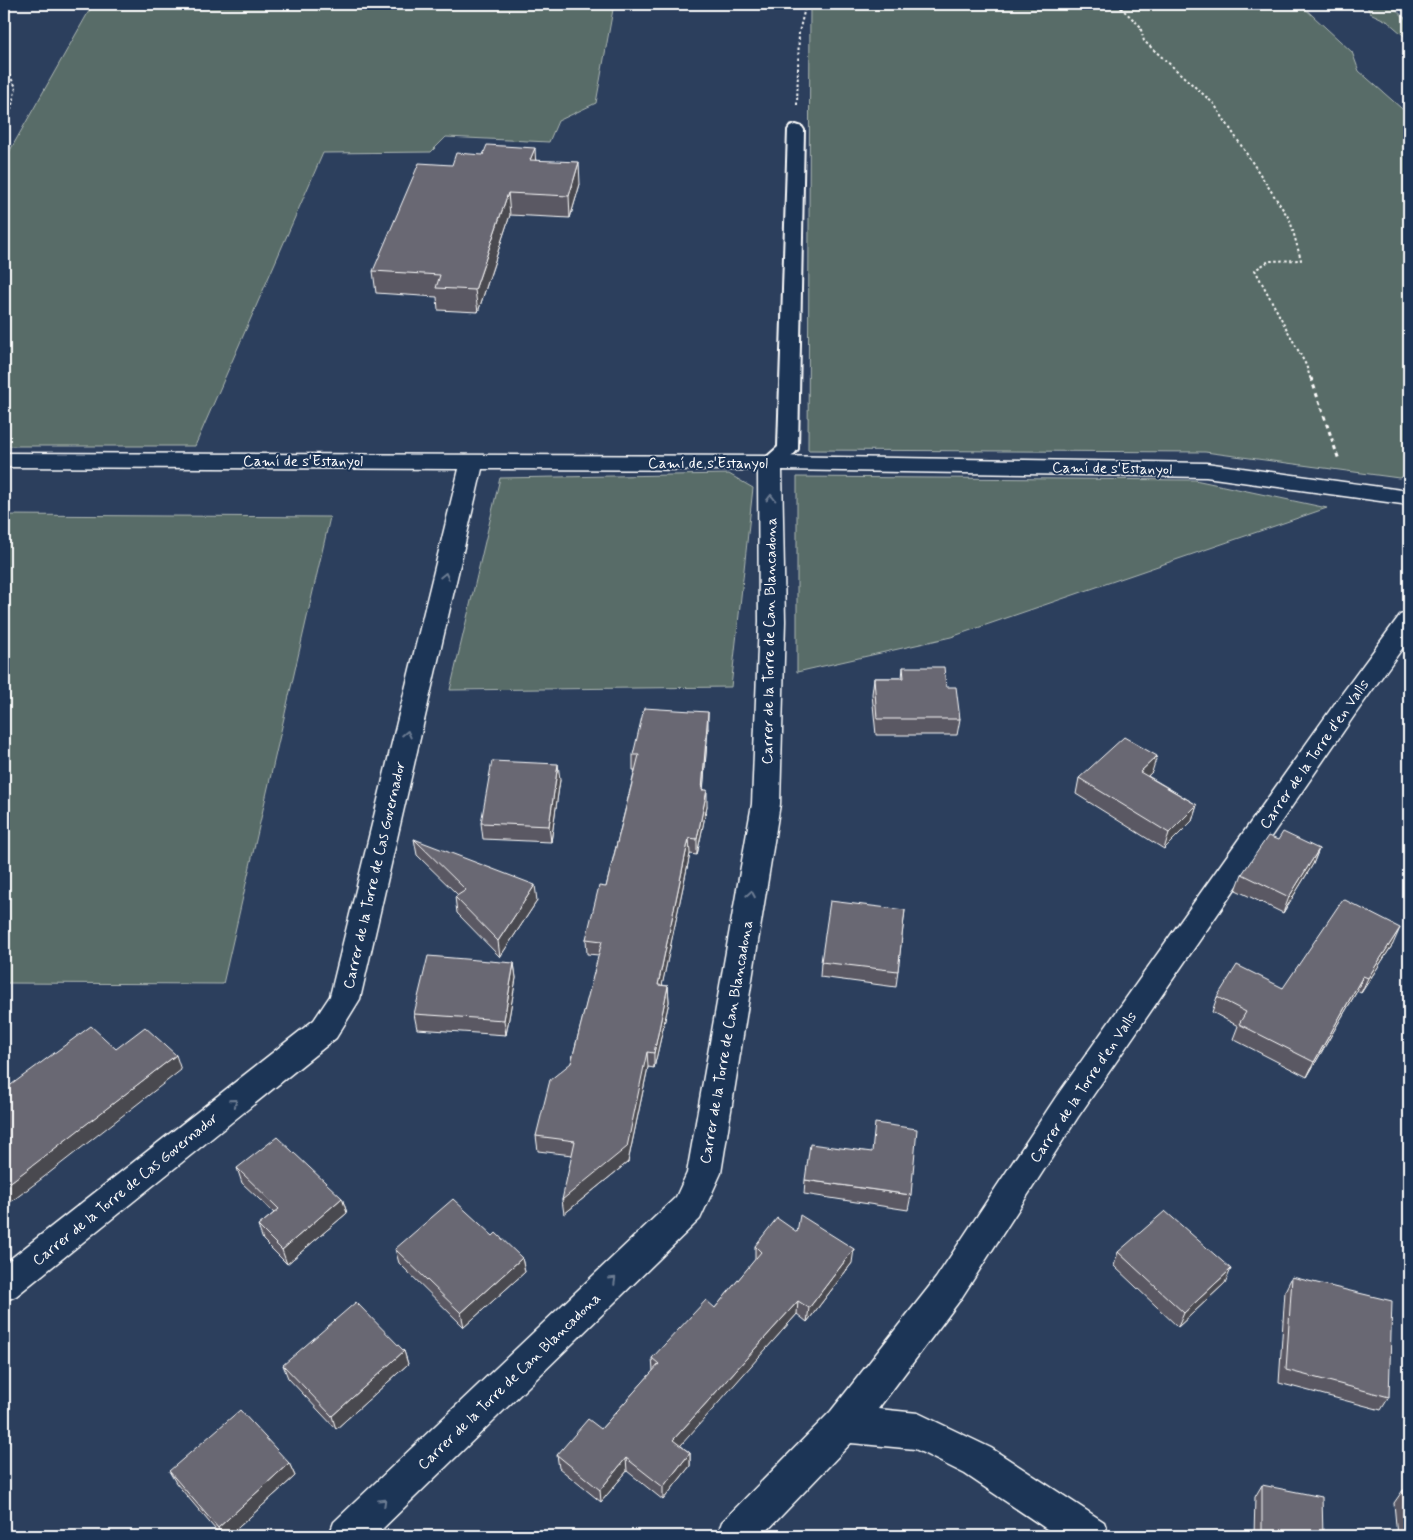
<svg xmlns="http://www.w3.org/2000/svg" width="1413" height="1540" font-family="Mynerve,sans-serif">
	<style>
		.green { fill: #586c67; stroke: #acb6b3 }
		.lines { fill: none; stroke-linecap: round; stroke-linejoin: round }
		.lane-casing { stroke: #fff; stroke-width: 4 }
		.street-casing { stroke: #fff; stroke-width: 3 }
		.path-far1 { stroke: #fff; stroke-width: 2; stroke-dasharray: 2.5 2.5; stroke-linecap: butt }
		.path { stroke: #fff; stroke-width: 3; stroke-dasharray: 4 4; stroke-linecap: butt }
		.lane { fill: #1d3557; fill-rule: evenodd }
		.street { fill: #1d3557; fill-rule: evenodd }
		.wall { fill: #5a5963; stroke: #fff }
		.shaded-wall { fill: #4a4850; stroke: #fff }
		.building { fill: #696773; stroke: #fff }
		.oneway { stroke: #6c7c92 }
		.labels { text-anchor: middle; stroke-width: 4; stroke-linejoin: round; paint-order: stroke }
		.street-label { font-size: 15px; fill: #fff; stroke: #1d3557 }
	</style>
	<rect width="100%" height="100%" fill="#2c3f5d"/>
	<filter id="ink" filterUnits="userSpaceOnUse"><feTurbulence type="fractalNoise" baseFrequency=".02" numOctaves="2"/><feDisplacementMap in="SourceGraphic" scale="10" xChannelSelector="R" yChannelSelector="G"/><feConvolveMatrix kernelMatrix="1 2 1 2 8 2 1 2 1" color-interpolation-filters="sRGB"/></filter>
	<g filter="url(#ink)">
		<!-- green -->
		<g class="green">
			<polygon points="93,4 614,4 596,103 558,121 549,142 446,137 431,152 323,153 195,446 4,446 4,161"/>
			<polygon points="810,4 1300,4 1352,52 1359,71 1409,115 1409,474 1399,478 1205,452 808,450"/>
			<polygon points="1366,4 1390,4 1409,22 1409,40 1387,21 1370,13"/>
			<polygon points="729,474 753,488 731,687 450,690 500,478"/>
			<polygon points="797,477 1195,480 1327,508 951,637 797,672"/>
			<polygon points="4,515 330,517 223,984 4,983"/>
		</g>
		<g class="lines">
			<!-- lane casing -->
			<g class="lane-casing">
				<path id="lane" d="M796,125l6,2 2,3 -6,319c-8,11 -22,22 -35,18l-3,-4 18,-16 10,-317 2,-3z"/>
			</g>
			<!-- street casing -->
			<g class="street-casing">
				<g id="street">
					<polygon points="4,453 770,456 1206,463 1409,491 1409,505 1206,477 782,470 785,621 780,804 721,1173 700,1219 375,1536 329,1536 334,1522 676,1197 687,1173 752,804 759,621 758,470 482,469 360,999 336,1038 16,1296 4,1301 4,1264 314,1020 330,996 459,469 4,467"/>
					<polygon points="1409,612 1409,639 1356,713 1078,1117 960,1300 878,1409 918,1413 991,1448 1104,1522 1109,1536 1057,1536 965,1474 915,1449 851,1443 762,1536 717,1536 722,1522 831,1411 936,1278 1056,1097 1338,699 1400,615"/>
				</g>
			</g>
			<!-- path-far1 -->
			<g class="path-far1">
				<polyline points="1117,4 1140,26 1144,41 1214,104 1290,220 1301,260 1269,261 1255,270 1306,365 1311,380"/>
				<polyline points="4,66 16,87 7,127 4,130"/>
				<polyline points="797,105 799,32 806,4"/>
			</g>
			<!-- path -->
			<polyline class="path" points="1311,378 1339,460"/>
			<!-- lane -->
			<use href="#lane" class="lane"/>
			<!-- street -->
			<use href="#street" class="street"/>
		</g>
		<!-- wall -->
		<g class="wall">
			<polygon points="536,160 580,184 570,218 510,215 478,312 438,310 437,297 376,293 373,271"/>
			<polygon points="903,667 946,687 960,719 957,735 876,735 872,694 874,678 902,678"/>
			<polygon points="708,728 703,790 707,806 697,855 690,854 662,985 668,986 669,1002 654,1068 648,1067 628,1162 564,1214 572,1155 538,1151 536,1136 571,1063 599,955 587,954 586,939 606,887 635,770 633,770 633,755"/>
			<polygon points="1152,772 1148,776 1197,805 1192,821 1164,849 1076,794 1079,778"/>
			<polygon points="560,780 551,842 483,839 481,823"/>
			<polygon points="414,839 537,901 500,957 457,913 455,897 458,895 417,855"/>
			<polygon points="1278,840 1319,849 1313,864 1283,913 1236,890 1242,874"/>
			<polygon points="905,910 896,987 820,977 821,962"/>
			<polygon points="1393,944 1361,993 1357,991 1307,1077 1233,1039 1238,1026 1212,1012 1217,997 1283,988"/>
			<polygon points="514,963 516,978 506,1035 417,1029 414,1014"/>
			<polygon points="237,1168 342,1198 347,1213 287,1264 263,1240 258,1226 274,1213 242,1183"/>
			<polygon points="805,1180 911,1195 908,1210 804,1194"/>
			<polygon points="797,1232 852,1263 807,1322 797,1314 680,1445 690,1453 690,1466 663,1500 627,1471 601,1502 559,1468 557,1455 601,1429 653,1371 652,1358 715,1308 755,1260 755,1246"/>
			<polygon points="395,1249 522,1258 525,1272 464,1327 399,1263"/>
			<polygon points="1118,1252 1225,1283 1178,1327 1114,1266"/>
			<polygon points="1292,1277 1389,1397 1381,1410 1279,1383 1285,1291"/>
			<polygon points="404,1351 408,1364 336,1429 288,1378 283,1365"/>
			<polygon points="289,1463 295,1476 229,1536 221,1536 176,1483 169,1471"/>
			<polygon points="1262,1485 1323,1536 1254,1536 1255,1497"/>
			<polygon points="1403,1490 1409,1536 1397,1536 1394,1503"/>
		</g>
		<!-- shaded-wall -->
		<g class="shaded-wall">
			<polygon points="535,148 536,169 530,160"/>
			<polygon points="579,162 580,184 570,218 569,196"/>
			<polygon points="508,193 510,215 478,312 475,290"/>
			<polygon points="708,712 708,728 702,806 702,790"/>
			<polygon points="1157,756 1152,772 1136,787 1140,772"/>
			<polygon points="558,764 560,780 551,842 549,826"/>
			<polygon points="707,790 707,806 697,855 697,839"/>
			<polygon points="1197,805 1192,821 1164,849 1169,833"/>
			<polygon points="689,838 690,854 659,1000 658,985"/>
			<polygon points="1319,849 1313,864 1283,913 1289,897"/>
			<polygon points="535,885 537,901 500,957 498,941"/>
			<polygon points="1400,928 1393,944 1361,993 1368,978"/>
			<polygon points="514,963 516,978 506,1035 504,1020"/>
			<polygon points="1363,976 1357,991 1307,1077 1314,1062"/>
			<polygon points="668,986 669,1002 654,1068 654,1053"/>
			<polygon points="647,1052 648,1067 628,1162 564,1214 562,1200"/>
			<polygon points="176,1055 181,1070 44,1177 4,1207 4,1187"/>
			<polygon points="342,1198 347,1213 287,1264 282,1250"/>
			<polygon points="854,1249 852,1263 807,1322 809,1308"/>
			<polygon points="522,1258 525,1272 464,1327 461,1313"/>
			<polygon points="1231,1269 1225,1283 1178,1327 1184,1313"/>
			<polygon points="798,1301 797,1314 674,1453 673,1440"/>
			<polygon points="404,1351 408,1364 336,1429 332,1416"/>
			<polygon points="690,1453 690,1466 663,1500 663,1487"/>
			<polygon points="626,1458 627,1471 601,1502 600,1490"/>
			<polygon points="289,1463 295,1476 229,1536 222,1536 218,1528"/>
		</g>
		<!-- building -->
		<g class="building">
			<polygon points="487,145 535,148 530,160 579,162 569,196 508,193 475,290 436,288 440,275 373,271 419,163 452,165 456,153 483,155"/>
			<polygon points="903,667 944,667 946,687 956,687 960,719 877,719 874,678 904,678"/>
			<polygon points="644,708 708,712 702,790 707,790 697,839 689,838 658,985 668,986 654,1053 647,1052 627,1147 562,1200 575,1141 536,1136 550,1080 571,1063 602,941 586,939 599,886 606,887 639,755 633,755"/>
			<polygon points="1124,737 1157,756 1140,772 1197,805 1169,833 1079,778"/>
			<polygon points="492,761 558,764 549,826 481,823"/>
			<polygon points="1283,832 1319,849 1289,897 1242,874 1268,836 1278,840"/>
			<polygon points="414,839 535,885 498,941 455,897 466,890"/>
			<polygon points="1343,899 1400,928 1368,978 1363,976 1314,1062 1239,1024 1246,1012 1217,997 1237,965 1283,988"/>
			<polygon points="830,901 905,910 898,971 821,962"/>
			<polygon points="428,956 514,963 504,1020 414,1014"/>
			<polygon points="91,1026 116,1049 145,1027 176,1055 36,1163 4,1187 4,1090"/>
			<polygon points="875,1123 917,1129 911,1195 805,1180 810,1144 872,1152"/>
			<polygon points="277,1137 342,1198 282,1250 258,1226 279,1209 237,1168"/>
			<polygon points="453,1199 493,1236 496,1233 522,1258 461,1313 395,1249"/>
			<polygon points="1165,1211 1231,1269 1184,1313 1118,1252"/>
			<polygon points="800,1215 854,1249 809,1308 798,1301 673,1440 690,1453 663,1487 626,1458 600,1490 557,1455 588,1419 601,1429 659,1364 652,1358 706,1300 715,1308 761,1252 755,1246 777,1218 797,1232"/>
			<polygon points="1292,1277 1392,1301 1389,1397 1286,1370"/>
			<polygon points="356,1302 404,1351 332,1416 283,1365"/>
			<polygon points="240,1410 289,1463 218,1528 169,1471"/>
			<polygon points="1262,1485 1322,1497 1323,1536 1262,1536"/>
			<polygon points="1403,1490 1409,1491 1409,1536 1407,1536"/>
		</g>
		<!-- one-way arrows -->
		<defs><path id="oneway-chevron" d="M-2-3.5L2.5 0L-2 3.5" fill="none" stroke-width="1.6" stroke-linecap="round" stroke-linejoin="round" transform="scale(1.25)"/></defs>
		<g class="oneway">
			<use href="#oneway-chevron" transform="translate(771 498) rotate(-90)"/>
			<use href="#oneway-chevron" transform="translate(445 576) rotate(-77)"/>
			<use href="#oneway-chevron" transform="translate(407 734) rotate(-77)"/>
			<use href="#oneway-chevron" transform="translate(751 894) rotate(-80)"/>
			<use href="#oneway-chevron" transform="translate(234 1102) rotate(-39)"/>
			<use href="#oneway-chevron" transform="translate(613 1280) rotate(-44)"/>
			<use href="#oneway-chevron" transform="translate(383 1502) rotate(-44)"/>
		</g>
	</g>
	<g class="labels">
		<!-- street labels -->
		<g class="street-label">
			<text x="303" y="466">Camí de s'Estanyol</text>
			<text x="708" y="468">Camí de s'Estanyol</text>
			<text transform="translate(1112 468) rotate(1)" y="5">Camí de s'Estanyol</text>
			<text transform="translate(769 641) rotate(-89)" y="5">Carrer de la Torre de Can Blancadona</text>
			<text transform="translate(1314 754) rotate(-55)" y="5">Carrer de la Torre d'en Valls</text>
			<text transform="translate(374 875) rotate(-77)" y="5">Carrer de la Torre de Cas Governador</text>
			<text transform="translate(726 1042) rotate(-80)" y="5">Carrer de la Torre de Can Blancadona</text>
			<text transform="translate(1083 1087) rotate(-56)" y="5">Carrer de la Torre d'en Valls</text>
			<text transform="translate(125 1189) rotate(-39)" y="5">Carrer de la Torre de Cas Governador</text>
			<text transform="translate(509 1381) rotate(-44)" y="5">Carrer de la Torre de Can Blancadona</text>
		</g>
	</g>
	<!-- margin -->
	<rect width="1413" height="1540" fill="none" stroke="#1d3557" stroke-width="20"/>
	<rect x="10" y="10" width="1393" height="1520" fill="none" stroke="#fff" stroke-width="2" filter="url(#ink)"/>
</svg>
